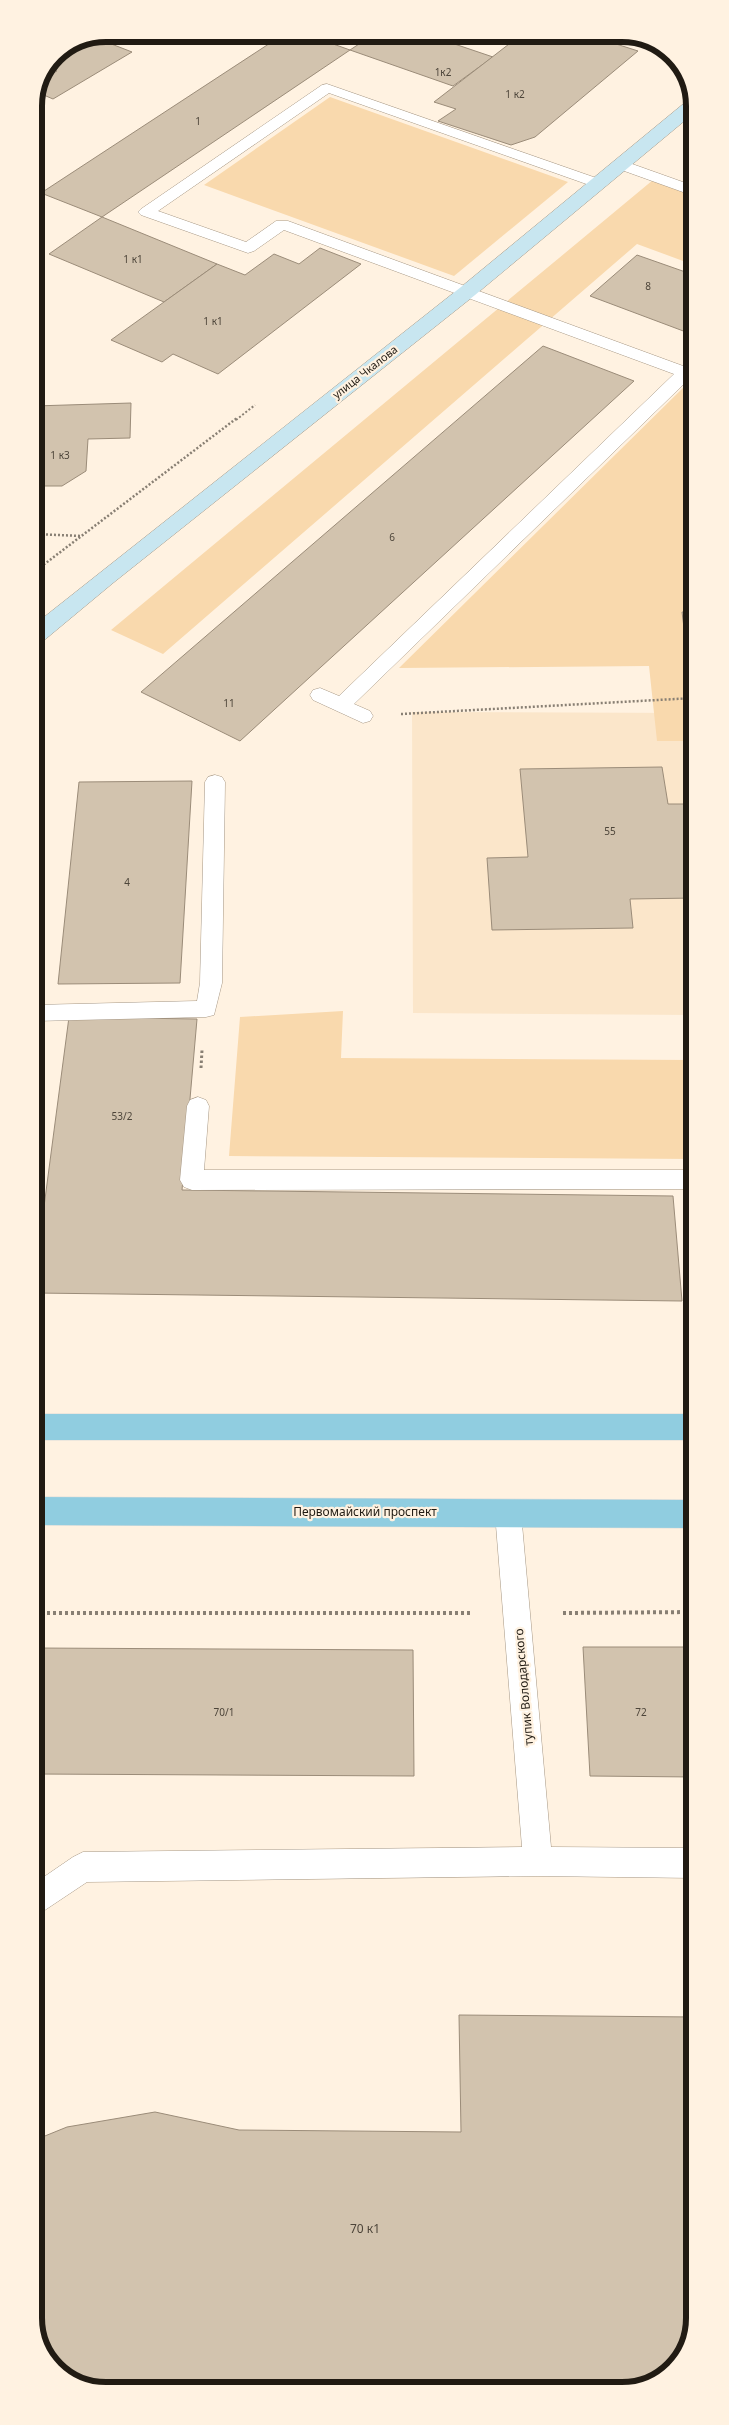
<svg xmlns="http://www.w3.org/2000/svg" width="729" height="2425" font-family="'Noto Sans',sans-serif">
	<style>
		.built { fill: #fbe6ca }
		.green { fill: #f9d9ad }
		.building { fill: #d2c3ae; stroke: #9b8c79 }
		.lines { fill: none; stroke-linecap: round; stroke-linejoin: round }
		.lane-casing { stroke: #a79885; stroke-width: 1 }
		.secondary-casing { stroke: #a79885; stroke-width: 1 }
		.primary-casing { stroke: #dbdbd9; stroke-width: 1 }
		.path-far3 { stroke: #887f73; stroke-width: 2; stroke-dasharray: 2 2; stroke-linecap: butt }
		.path-far2 { stroke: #887f73; stroke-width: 2.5; stroke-dasharray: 2 2; stroke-linecap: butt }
		.path-far1 { stroke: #887f73; stroke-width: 3; stroke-dasharray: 2.5 2.5; stroke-linecap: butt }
		.path { stroke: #887f73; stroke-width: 4; stroke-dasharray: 3 3; stroke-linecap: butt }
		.lane { fill: #fff; fill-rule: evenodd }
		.secondary { fill: #c8e6f0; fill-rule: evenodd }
		.primary { fill: #90cde0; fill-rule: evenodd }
		.labels { text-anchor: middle; stroke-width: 4.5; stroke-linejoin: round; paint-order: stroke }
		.number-label { font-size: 10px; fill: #4d453a }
		.far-street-label { font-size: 11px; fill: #211b13; stroke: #fff2e1 }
		.street-label { font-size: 12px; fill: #211b13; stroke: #fff2e1 }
		.near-number-label { font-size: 12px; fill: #4d453a }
		.rim { fill: none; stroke: #211b13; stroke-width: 6 }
	</style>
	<rect width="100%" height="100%" fill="#fff2e1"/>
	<!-- built -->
	<polygon class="built" points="412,712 694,713 694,1015 413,1013"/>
	<!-- green -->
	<g class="green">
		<polygon points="330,97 568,182 454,276 204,185"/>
		<polygon points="659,175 694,187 694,265 637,244 163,654 111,630"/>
		<polygon points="689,382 694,384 694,741 657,741 649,666 399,668"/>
		<polygon points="343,1011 341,1058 694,1060 694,1159 229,1156 240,1017"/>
	</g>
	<!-- building -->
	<g class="building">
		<polygon points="284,34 305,34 350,50 102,217 41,193"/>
		<polygon points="374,34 425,34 493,57 453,86 350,50"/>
		<polygon points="522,34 585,34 638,51 535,137 511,145 438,121 456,109 434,102"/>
		<polygon points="96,38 132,52 53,99 39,93 46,77 57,71 50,68 55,55"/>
		<polygon points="102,217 217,264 164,302 49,254"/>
		<polygon points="320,248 361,264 218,374 173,354 162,362 111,340 217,264 245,275 274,254 299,264"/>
		<polygon points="637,255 694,275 694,335 590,296"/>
		<polygon points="543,346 634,381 240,741 141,692"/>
		<polygon points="131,403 130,438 88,439 86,471 62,486 34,486 34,406"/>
		<polygon points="682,612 694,612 694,683 691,683"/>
		<polygon points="662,767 668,804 694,804 694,898 630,899 633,928 492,930 487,858 528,857 520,769"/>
		<polygon points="192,781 180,983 58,984 79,782"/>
		<polygon points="69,1017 197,1019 182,1190 673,1196 682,1301 35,1293 35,1275"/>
		<polygon points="583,1647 695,1647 695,1777 590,1776"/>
		<polygon points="35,1648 413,1650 414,1776 35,1774"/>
		<polygon points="459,2015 695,2017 695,2318 680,2363 637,2390 102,2391 59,2373 35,2333 35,2140 67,2127 155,2112 239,2130 461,2132"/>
	</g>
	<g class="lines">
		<!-- lane casing -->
		<g class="lane-casing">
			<g id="lane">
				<polygon points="327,84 602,180 605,183 597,188 592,186 329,93 158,211 246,242 276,221 288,221 694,370 694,381 688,380 354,704 370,711 373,716 370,721 363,723 313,700 310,695 313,690 320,688 339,696 674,374 284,230 254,251 248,253 141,215 138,212 141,209 322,85"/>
				<polygon points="621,160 694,186 694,196 616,168 613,165 616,162"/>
				<polygon points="215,775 222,777 225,782 222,983 214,1015 206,1017 34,1021 34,1005 197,1001 200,983 205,782 208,777"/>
				<polygon points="198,1097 206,1100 209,1106 204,1170 694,1170 695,1189 192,1190 184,1187 180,1180 187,1106 190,1100"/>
				<polygon points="508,1501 517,1505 521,1513 551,1847 695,1848 695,1878 538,1876 87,1882 45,1910 35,1915 35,1883 73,1857 83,1852 522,1847 495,1513 499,1505"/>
			</g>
		</g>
		<!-- secondary casing -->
		<g class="secondary-casing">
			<polygon id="secondary" points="694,99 694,113 475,295 113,583 42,642 34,644 34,625 461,287 688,100"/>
		</g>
		<!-- primary casing -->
		<g class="primary-casing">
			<g id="primary">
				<rect x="35" y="1414" width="660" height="26"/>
				<polygon points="35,1497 695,1500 695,1528 35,1525"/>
			</g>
		</g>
		<!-- path-far3 -->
		<polyline class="path-far3" points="236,420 255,405"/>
		<!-- path-far2 -->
		<g class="path-far2">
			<polyline points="34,534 81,536"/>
			<polyline points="34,572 237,418"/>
			<polyline points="401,714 694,698"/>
		</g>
		<!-- path-far1 -->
		<polyline class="path-far1" points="201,1068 202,1050"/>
		<!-- path -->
		<g class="path">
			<polyline points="35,1613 472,1613"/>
			<polyline points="563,1613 695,1612"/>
		</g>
		<!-- lane -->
		<use href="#lane" class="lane"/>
		<!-- secondary -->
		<use href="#secondary" class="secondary"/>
		<!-- primary -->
		<use href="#primary" class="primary"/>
	</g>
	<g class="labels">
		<!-- number labels -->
		<g class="number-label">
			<text x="443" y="76">1к2</text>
			<text x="515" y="98">1 к2</text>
			<text x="198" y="125">1</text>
			<text x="133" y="263">1 к1</text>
			<text x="648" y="290">8</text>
			<text x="213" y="325">1 к1</text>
			<text x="60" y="459">1 к3</text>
			<text x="392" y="541">6</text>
			<text x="229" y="707">11</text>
			<text x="610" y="835">55</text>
			<text x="127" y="886">4</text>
			<text x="122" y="1120">53/2</text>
			<text x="224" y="1716">70/1</text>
			<text x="641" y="1716">72</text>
		</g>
		<!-- far-street labels -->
		<g class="far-street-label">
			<text transform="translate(365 372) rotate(-38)" y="4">улица Чкалова</text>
		</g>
		<!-- street labels -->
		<g class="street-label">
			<text x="365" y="1516">Первомайский проспект</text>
			<text transform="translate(524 1687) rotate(-95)" y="4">тупик Володарского</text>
		</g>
		<!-- near-number labels -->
		<g class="near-number-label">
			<text x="365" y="2233">70 к1</text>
		</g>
	</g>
	<!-- crop -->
	<path d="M0 0H729V2425H0ZM106 42H622A64 64 0 0 1 686 106V2318A64 64 0 0 1 622 2382H106A64 64 0 0 1 42 2318V106A64 64 0 0 1 106 42Z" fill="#fff2e1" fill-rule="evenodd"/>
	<path class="rim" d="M106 42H622A64 64 0 0 1 686 106V2318A64 64 0 0 1 622 2382H106A64 64 0 0 1 42 2318V106A64 64 0 0 1 106 42Z"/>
</svg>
